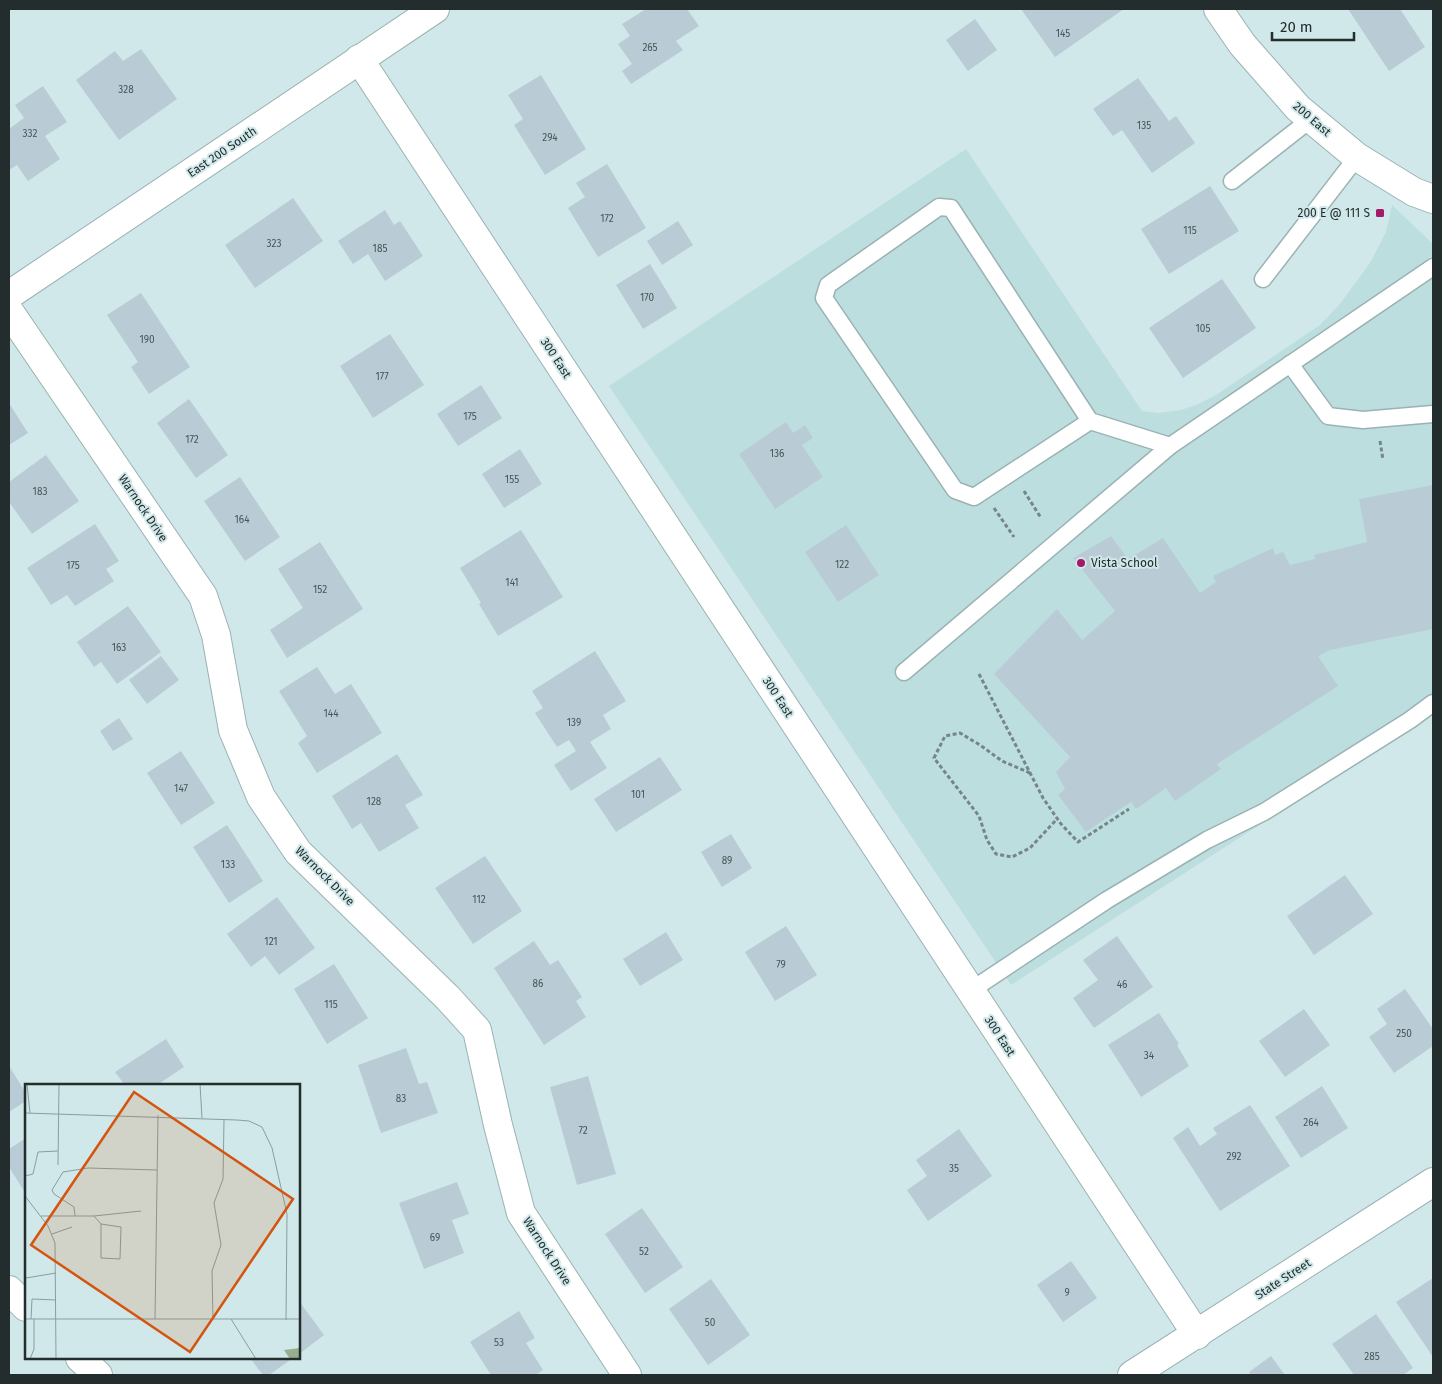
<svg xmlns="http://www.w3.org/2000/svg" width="1442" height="1384" font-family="'Fira Sans',sans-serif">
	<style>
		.built { fill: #bddedf }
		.building { fill: #b9ccd6 }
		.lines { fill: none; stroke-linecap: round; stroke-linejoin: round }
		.lane-casing { stroke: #9bb2b3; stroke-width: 19 }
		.street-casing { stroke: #9bb2b3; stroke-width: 30 }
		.secondary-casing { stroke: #9bb2b3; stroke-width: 30 }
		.path { stroke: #768686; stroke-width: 3; stroke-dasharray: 4 2.5; stroke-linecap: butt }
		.lane { stroke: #fff; stroke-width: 16 }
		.street { stroke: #fff; stroke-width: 28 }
		.secondary { stroke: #fff; stroke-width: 28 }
		.poi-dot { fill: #a21b67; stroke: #d0e8e9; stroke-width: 2 }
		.labels { text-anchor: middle; stroke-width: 4; stroke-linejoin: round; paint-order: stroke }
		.number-label { font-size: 10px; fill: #495557 }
		.street-label { font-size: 12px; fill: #242d2d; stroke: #d0e8e9 }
		.poi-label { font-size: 12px; fill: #242d2d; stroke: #d0e8e9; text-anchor: end }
		.inset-road { fill: none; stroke: #8b9d9e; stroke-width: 1 }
		.view { fill: #d4550f; fill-opacity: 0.15; stroke: #d4550f; stroke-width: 2.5 }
		.inset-edge { fill: none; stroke: #242d2d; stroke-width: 2.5 }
	</style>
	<rect width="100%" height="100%" fill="#d0e8e9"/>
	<!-- built -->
	<polygon class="built" points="966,149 1142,411 1158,413 1181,410 1196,405 1216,395 1320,325 1339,305 1370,263 1386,232 1392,205 1433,244 1433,713 1011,985 609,386"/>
	<!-- building -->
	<g class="building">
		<polygon points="646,9 687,9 699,26 676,41 683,50 631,84 622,71 632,64 618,44 630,36 622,24"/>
		<polygon points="1021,9 1124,9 1055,57"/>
		<polygon points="1348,9 1400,9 1425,47 1389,71"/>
		<polygon points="975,19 997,50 968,71 946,40"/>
		<polygon points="141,49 177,99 119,140 76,80 115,51 123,61"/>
		<polygon points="541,75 586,149 545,175 514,125 523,119 508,95"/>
		<polygon points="1138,78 1169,121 1176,116 1195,143 1152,173 1122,130 1113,136 1093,109"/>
		<polygon points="43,86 67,122 45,136 60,159 28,181 17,165 9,170 9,129 24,118 15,105"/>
		<polygon points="607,164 646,228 598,257 568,208 585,197 576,183"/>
		<polygon points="1210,186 1239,231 1169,274 1141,229"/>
		<polygon points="293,198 323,241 255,288 225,245"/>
		<polygon points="385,210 394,225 400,221 423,256 385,281 368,254 353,264 338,241"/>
		<polygon points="678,221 693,245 662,265 647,241"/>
		<polygon points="650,264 677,308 643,329 616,285"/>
		<polygon points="1222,279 1256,328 1183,378 1149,328"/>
		<polygon points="141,293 190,367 149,394 131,367 138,362 107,315"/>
		<polygon points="390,334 424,385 373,418 340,366"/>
		<polygon points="481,385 502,418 458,446 437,414"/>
		<polygon points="189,399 228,455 196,478 157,423"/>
		<polygon points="9,403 28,433 9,445"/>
		<polygon points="786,422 793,433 805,425 813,438 802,445 823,477 775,509 739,454"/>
		<polygon points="520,449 542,484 504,508 482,474"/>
		<polygon points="46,455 79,501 32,534 9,502 9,482"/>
		<polygon points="240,477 280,537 245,561 204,501"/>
		<polygon points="1433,485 1433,629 1330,650 1318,656 1338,686 1217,764 1221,769 1175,801 1166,788 1136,809 1131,802 1086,832 1058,795 1065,789 1056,772 1070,757 994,674 1057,609 1082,640 1115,611 1073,558 1111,536 1128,559 1163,538 1200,593 1216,582 1213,576 1273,548 1275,555 1283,552 1290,565 1315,559 1314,555 1367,542 1359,499"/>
		<polygon points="95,524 119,561 106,569 114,581 75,606 67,595 51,605 27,568"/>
		<polygon points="846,525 879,575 838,602 805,552"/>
		<polygon points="521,530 563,597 498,636 479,604 481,603 460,568"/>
		<polygon points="320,542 363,609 287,658 270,630 303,608 278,569"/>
		<polygon points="128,606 161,652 117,684 101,662 94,667 77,642"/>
		<polygon points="595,651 626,701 603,715 611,729 590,742 607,768 571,791 554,765 576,751 569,740 557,747 535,713 543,708 532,691"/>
		<polygon points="161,656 179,680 147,704 129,680"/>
		<polygon points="317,667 335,694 351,684 382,733 317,773 298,743 307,736 279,691"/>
		<polygon points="119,718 133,739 113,751 100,731"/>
		<polygon points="181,751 215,803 181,825 147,773"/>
		<polygon points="397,754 423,795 405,805 419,828 379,852 361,823 352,829 332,796"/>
		<polygon points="660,757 682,790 616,832 594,799"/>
		<polygon points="227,825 263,881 229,903 193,847"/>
		<polygon points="731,834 752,868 722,887 701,852"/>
		<polygon points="485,856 522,911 473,944 435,888"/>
		<polygon points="1345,875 1373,914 1314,955 1287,916"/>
		<polygon points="277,897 315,948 279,975 265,956 251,967 227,934"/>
		<polygon points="786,926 817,975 775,1001 745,952"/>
		<polygon points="666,932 683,960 640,986 623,959"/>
		<polygon points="1117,936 1153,987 1094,1028 1073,998 1098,980 1083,960"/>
		<polygon points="534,941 550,965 558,960 582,997 576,1001 586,1017 544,1045 494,968"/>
		<polygon points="334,964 368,1018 327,1044 294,989"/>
		<polygon points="1405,989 1433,1029 1433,1046 1394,1073 1369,1037 1387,1024 1377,1009"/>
		<polygon points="1304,1009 1330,1045 1285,1077 1259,1041"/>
		<polygon points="1159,1013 1179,1044 1177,1045 1189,1066 1141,1097 1108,1045"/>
		<polygon points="166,1039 184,1067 157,1085 125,1085 115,1072"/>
		<polygon points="406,1048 419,1084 427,1082 438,1113 381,1133 358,1065"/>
		<polygon points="9,1066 26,1093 26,1101 9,1112"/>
		<polygon points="588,1076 616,1174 577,1185 550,1087"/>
		<polygon points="1322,1086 1348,1128 1301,1158 1275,1117"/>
		<polygon points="1250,1105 1290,1166 1220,1211 1173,1138 1188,1127 1200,1146 1217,1134 1213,1128"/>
		<polygon points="959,1129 992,1176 928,1221 907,1190 927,1176 916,1160"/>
		<polygon points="26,1138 26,1194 9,1167 9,1149"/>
		<polygon points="457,1182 469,1214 452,1220 464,1253 424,1269 399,1203"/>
		<polygon points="642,1208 683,1267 645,1293 605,1234"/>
		<polygon points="1071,1261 1097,1298 1063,1322 1037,1285"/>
		<polygon points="1433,1278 1433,1357 1396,1302"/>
		<polygon points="711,1279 750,1335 708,1365 669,1309"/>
		<polygon points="299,1301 324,1335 299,1354"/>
		<polygon points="519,1311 535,1338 526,1343 543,1370 536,1375 491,1375 470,1342"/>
		<polygon points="1376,1314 1413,1368 1403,1375 1354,1375 1332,1344"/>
		<polygon points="1271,1356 1285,1375 1251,1375 1249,1372"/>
		<polygon points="250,1358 293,1358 269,1375 263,1375"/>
	</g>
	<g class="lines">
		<!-- lane casing -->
		<g class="lane-casing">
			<g id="lane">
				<polyline points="1232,181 1311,119"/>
				<polyline points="1263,279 1357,157"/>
				<polyline points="1290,364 1328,416 1363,420 1433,414"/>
				<polyline points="1090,421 974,497 955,490 824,298 828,285 939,207 951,208 1090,421 1170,446"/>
				<polyline points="904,672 1170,446 1433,267"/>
				<polyline points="970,991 1107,900 1207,840 1264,812 1410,720 1433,703"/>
			</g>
		</g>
		<!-- street casing -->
		<g class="street-casing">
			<g id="street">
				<polyline points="359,59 1197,1335"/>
				<polyline points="9,295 435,9"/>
				<polyline points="9,311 203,596 216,635 233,730 261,797 298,852 448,998 477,1030 498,1125 521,1213 627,1375"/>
				<polyline points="9,1290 26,1307"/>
				<polyline points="80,1358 98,1375"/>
				<polyline points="1132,1375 1433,1182"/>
			</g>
		</g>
		<!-- secondary casing -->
		<g class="secondary-casing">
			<polyline id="secondary" points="1218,9 1242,44 1298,108 1357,157 1414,192 1433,199"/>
		</g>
		<!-- path -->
		<g class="path">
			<polyline points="1380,441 1383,460"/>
			<polyline points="1024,491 1041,518"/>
			<polyline points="994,508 1014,537"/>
			<polyline points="979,674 1043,798 1061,824 1078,842 1129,809"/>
			<polyline points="1030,773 1002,761 980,745 960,733 945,736 934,758 979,816 987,840 996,854 1012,857 1030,848 1057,819"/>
		</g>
		<!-- lane -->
		<use href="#lane" class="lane"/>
		<!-- street -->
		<use href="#street" class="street"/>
		<!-- secondary -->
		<use href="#secondary" class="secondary"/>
	</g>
	<!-- markers -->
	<g class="poi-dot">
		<rect x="1375" y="208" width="10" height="10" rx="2.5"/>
		<circle cx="1081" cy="563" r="5"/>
	</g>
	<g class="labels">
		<!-- number labels -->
		<g class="number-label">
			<text x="1063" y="37">145</text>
			<text x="650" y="51">265</text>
			<text x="126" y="93">328</text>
			<text x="1144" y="129">135</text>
			<text x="30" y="137">332</text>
			<text x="550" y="141">294</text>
			<text x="607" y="222">172</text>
			<text x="1190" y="234">115</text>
			<text x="274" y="247">323</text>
			<text x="380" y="252">185</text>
			<text x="647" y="301">170</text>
			<text x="1203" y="332">105</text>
			<text x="147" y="343">190</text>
			<text x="382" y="380">177</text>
			<text x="470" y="420">175</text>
			<text x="192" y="443">172</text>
			<text x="777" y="457">136</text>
			<text x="512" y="483">155</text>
			<text x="40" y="495">183</text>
			<text x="242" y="523">164</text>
			<text x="842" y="568">122</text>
			<text x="73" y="569">175</text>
			<text x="512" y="586">141</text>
			<text x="320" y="593">152</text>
			<text x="119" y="651">163</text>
			<text x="331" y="717">144</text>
			<text x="574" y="726">139</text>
			<text x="181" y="792">147</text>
			<text x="638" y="798">101</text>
			<text x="374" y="805">128</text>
			<text x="727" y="864">89</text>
			<text x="228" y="868">133</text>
			<text x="479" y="903">112</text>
			<text x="271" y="945">121</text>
			<text x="781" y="968">79</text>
			<text x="538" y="987">86</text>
			<text x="1122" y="988">46</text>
			<text x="331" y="1008">115</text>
			<text x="1404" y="1037">250</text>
			<text x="1149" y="1059">34</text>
			<text x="401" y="1102">83</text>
			<text x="1311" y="1126">264</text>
			<text x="583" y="1134">72</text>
			<text x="1234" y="1160">292</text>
			<text x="954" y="1172">35</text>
			<text x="435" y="1241">69</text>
			<text x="644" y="1255">52</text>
			<text x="1067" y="1296">9</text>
			<text x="710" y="1326">50</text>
			<text x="499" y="1346">53</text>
			<text x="1372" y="1360">285</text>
		</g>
		<!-- street labels -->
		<g class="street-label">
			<text transform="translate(1312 119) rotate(41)" y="4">200 East</text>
			<text transform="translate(222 152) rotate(-34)" y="4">East 200 South</text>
			<text transform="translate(556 358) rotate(57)" y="4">300 East</text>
			<text transform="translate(143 508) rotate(56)" y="4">Warnock Drive</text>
			<text transform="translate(778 697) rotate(57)" y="4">300 East</text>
			<text transform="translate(325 876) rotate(45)" y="4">Warnock Drive</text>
			<text transform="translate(1000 1036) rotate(57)" y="4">300 East</text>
			<text transform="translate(547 1251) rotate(57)" y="4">Warnock Drive</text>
			<text transform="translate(1283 1279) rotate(-33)" y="4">State Street</text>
		</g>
		<!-- poi labels -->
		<g class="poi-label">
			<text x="1370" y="217">200 E @ 111 S</text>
			<text x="1091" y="567" text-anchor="start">Vista School</text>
		</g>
	</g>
	<!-- overview -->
	<g transform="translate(25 1084)">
		<rect width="275" height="275" fill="#d0e8e9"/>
		<path d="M275,264v11h-10l-6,-9z" fill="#98ae91"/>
		<path class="inset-road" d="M2,0l3,29M175,0l2,34M0,29l212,7 12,1 13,6 10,21 15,66 -1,106M33,81l1,-81M0,92l8,-2 5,-22 20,-1M0,112l23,30 7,17 1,116M16,132h53l47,-5M50,132l-1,-9 -20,-13 -2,-4 11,-18 25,-4 69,2M69,132l7,8v34l19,1 1,-32 -20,-3M27,150l20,-7M1,194l30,-5M0,235h275M6,235l1,-20 24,1M130,235l3,-204M188,235l-1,-48 9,-26 -7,-42 9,-24 1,-59M206,235l25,40M5,275l4,-10v-30"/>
		<path class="view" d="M109,8l159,107 -103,153 -159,-107z"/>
		<rect width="275" height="275" class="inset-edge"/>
	</g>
	<!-- border -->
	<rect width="1442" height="1384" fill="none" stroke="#242d2d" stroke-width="20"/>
	<!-- scale -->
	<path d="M1272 32v8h82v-8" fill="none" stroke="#242d2d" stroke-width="2.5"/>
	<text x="1280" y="32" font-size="15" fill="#242d2d" stroke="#d0e8e9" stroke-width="4" paint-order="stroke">20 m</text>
</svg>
